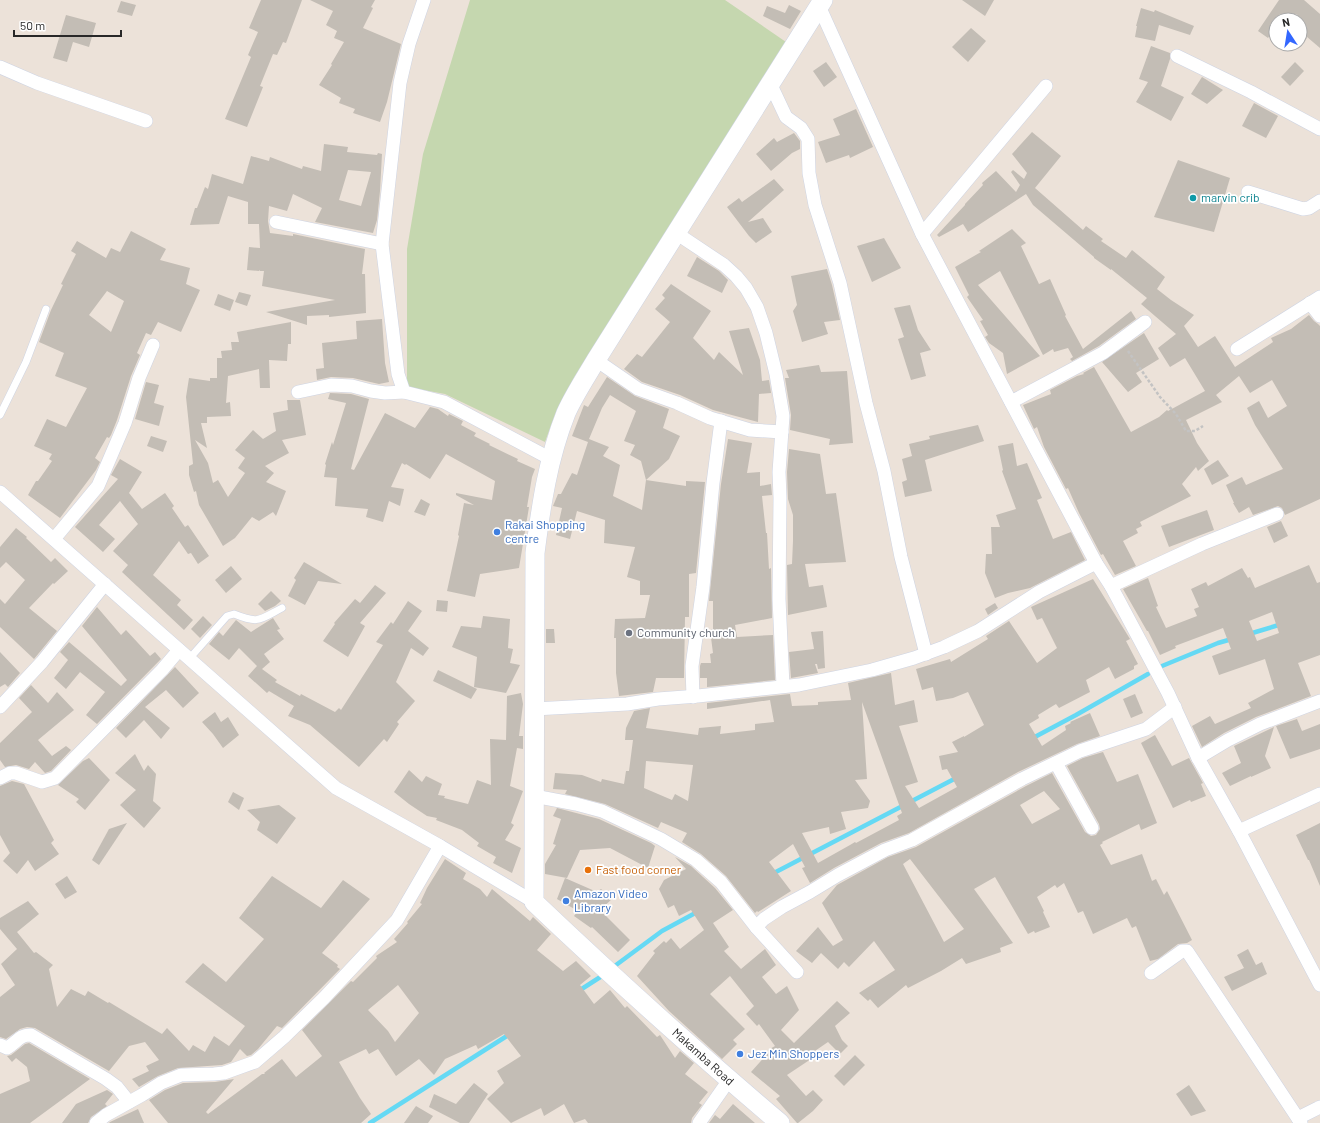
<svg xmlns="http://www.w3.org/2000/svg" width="1320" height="1123" font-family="Barlow,sans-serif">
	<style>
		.cemetery { fill: #c5d7af }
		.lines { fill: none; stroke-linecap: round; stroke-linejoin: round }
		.stream { stroke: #65d9f4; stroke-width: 4.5 }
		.building { fill: #c3bdb5; fill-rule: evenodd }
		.lane-casing { stroke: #ced4e3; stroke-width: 8 }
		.street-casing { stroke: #ced4e3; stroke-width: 14 }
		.secondary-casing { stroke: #ced4e3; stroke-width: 20 }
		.path { stroke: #c3c3c3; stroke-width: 2.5; stroke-dasharray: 3 2; stroke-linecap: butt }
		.lane { stroke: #fff; stroke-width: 7 }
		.street { stroke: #fff; stroke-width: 13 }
		.secondary { stroke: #fff; stroke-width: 19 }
		.culture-dot { fill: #0f9aa8; stroke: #fff; stroke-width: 1.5 }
		.shop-dot { fill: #3f7fe0; stroke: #fff; stroke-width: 1.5 }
		.worship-dot { fill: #6b7280; stroke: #fff; stroke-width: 1.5 }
		.food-dot { fill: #e8710a; stroke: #fff; stroke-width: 1.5 }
		.labels { text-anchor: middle; stroke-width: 3.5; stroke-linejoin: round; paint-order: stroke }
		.culture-label { font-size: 12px; fill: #0d838f; stroke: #fff; text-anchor: start }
		.shop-label { font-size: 12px; fill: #366cbe; stroke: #fff; text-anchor: start }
		.worship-label { font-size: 12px; fill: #5b616d; stroke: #fff; text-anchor: start }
		.food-label { font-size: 12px; fill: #c56008; stroke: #fff; text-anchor: start }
		.street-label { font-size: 12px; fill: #282828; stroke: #fff }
	</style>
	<rect width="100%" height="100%" fill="#ece2d9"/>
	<!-- cemetery -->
	<polygon class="cemetery" points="470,0 725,0 786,42 575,376 556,412 545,442 445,394 407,387 407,249 423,154"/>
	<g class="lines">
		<!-- stream -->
		<g class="stream">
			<polyline points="1249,634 1282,624"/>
			<polyline points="1162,666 1218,643 1232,639"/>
			<polyline points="1031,739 1076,715 1148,674"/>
			<polyline points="772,874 958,777"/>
			<polyline points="612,968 662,931 699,911"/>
			<polyline points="577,992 605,974"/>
			<polyline points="370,1123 510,1034"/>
		</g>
	</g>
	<!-- building -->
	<g class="building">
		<polygon points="261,0 302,0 286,43 283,42 277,55 273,54 260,86 263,87 247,127 225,119 251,57 248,55 258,32 249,28"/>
		<polygon points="310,0 375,0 371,7 373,8 363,28 401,44 387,102 380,122 353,113 355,109 339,103 341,98 319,85 332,65 331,64 344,42 334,38 337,31 326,25 333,11"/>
		<polygon points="962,0 994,0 985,16"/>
		<polygon points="1279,0 1304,0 1320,14 1320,48 1300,31 1300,20 1276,20 1276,27 1268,38 1258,31"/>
		<polygon points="121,1 136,5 132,16 117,12"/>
		<polygon points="789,5 801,11 790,29 763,16 767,6 785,13"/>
		<polygon points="1141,8 1154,12 1155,10 1194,26 1190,35 1159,25 1155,41 1135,37 1137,26 1136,26"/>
		<polygon points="66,15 96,23 89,47 73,42 67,62 53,58"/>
		<polygon points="971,28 986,41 968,62 952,47"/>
		<polygon points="1151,46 1170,53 1170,59 1161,86 1184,97 1171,121 1136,102 1148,82 1139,79"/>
		<polygon points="826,62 837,77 824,87 813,71"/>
		<polygon points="1295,62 1304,71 1290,86 1281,77"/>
		<polygon points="1202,77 1223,90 1207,104 1191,94"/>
		<polygon points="1254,103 1278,116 1266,138 1242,126"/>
		<polygon points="856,109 873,147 850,158 849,155 826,163 818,142 840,135 833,119"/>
		<polygon points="1032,132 1061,156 1035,188 1083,230 1086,226 1103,239 1101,241 1126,258 1132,250 1165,277 1157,289 1171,300 1194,315 1184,326 1198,347 1215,336 1235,367 1273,342 1271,338 1291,329 1309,315 1314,321 1318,324 1320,326 1320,499 1285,515 1282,508 1278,506 1253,515 1249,507 1239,513 1233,503 1234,503 1226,485 1242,477 1246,485 1283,469 1255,425 1247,408 1259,401 1268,418 1287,406 1272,380 1250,393 1239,376 1216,395 1222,402 1186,420 1197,443 1209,461 1198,471 1196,467 1182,484 1191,496 1140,522 1142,526 1136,529 1138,533 1123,541 1136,566 1115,575 1103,554 1101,555 1079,513 1068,488 1066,489 1044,447 1037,427 1034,429 1023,405 1051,394 1050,390 1077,376 1084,374 1083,373 1094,367 1131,432 1159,417 1167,410 1168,411 1205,391 1185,358 1170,367 1158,348 1176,334 1141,304 1147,298 1111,269 1111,270 1094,258 1094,257 1033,205 1026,194 968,232 963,224 939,237 937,235 965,205 965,204 983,185 982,183 996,171 1016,192 1020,185 1011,172 1013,170 1024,179 1027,173 1012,154"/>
		<polygon points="794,133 800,141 800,149 792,153 771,171 756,154 774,138 777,142"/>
		<path d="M324,144l24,3 -1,5 30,3 1,-2 4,1 -2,37 -3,29 -4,13 -58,-11 7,-14 -29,-14 -6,17 -18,-5 -1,15 2,12 23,3v-2l72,15 -3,25h3l1,39 -37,4v-2l-22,1v9l-41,-13 69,-12 -73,-14 2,-15h-4v-1l-1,1 -12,-1 2,-23 11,1 -1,-24h-11v-22l-20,-6 -9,28 -29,1 5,-17h2l8,-21 3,2 4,-15 31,10 8,-28 18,5 1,-4 32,12 1,-3 18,5zM348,170l23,2 -10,34 -22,-6z"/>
		<polygon points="1178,160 1230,178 1214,232 1154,217"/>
		<polygon points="774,179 784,190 748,222 763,218 772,232 756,243 749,236 727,207 739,198 742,202"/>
		<polygon points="1012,229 1026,243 1021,246 1039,284 1050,279 1066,315 1065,316 1083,349 1131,311 1136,319 1099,346 1072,361 1070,359 1073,357 1068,348 1054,352 1053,349 1043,355 1000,271 978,285 1040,356 1007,374 1003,353 989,343 985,337 988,335 980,321 983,320 967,297 969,295 955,267 981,252 979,251"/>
		<path d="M131,231l35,18 -6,11 30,8 -4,16 14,6 -19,42 -23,-10 -7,13 -5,-2 -9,20 3,2 -9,21 -14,44 -6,15 -2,3 -2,-1 -12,21 5,4 -4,8 -36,48 -32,-23 8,-14h2l14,-20 -3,-2 3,-5 -18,-8 13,-27 19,8 21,-39 -32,-12 9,-23 -25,-11 12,-32 12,-25 -2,-1 15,-30 -5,-3 6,-10 29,17 5,-10 9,4zM107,291l17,10 -13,31 -22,-17z"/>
		<polygon points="884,238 901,268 872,282 857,246"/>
		<polygon points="697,257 719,271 728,280 722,293 687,276"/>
		<polygon points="827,269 832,285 840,320 824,322 828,334 802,342 793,311 797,305 791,276"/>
		<polygon points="671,284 711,311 693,338 714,360 719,352 743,375 729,331 749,328 760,360 762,381 769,380 775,417 771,393 759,394 758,422 713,410 680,395 642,382 624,369 637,354 642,357 670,322 655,309 665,298 662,295"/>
		<polygon points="239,292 251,295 247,306 235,302"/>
		<polygon points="218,294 234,300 230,311 214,305"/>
		<polygon points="910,305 918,330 931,350 920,353 926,376 911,380 898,339 904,337 894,308"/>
		<polygon points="382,319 385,363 389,382 379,384 353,378 331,377 317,380 316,369 324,368 322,343 357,339 356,321"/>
		<polygon points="291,322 291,344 288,344 287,361 269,360 270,388 260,388 259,369 228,376 226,403 230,402 231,416 207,417 207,423 201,423 207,448 195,440 208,463 213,483 218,480 228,497 245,473 238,468 245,458 235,450 253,430 263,439 276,431 273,413 288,410 287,400 300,400 306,435 282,440 289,453 265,466 274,473 266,482 286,491 276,516 273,512 259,521 252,517 235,538 223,546 199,505 196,491 194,492 189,475 189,466 193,464 186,397 189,378 210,381 210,378 217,378 217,358 222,358 221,351 232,350 231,342 239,342 237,332"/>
		<polygon points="1144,333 1159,359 1136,373 1142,382 1128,392 1102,362"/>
		<polygon points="819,365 821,372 847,371 853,443 829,445 830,439 790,430 791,415 785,378 789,378 786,370"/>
		<path d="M607,377l28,19 34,13 -6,19 17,8 -11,23 -23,21 40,6v-5l19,1 -9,91 -7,1v43h-4l-1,61h-28l-3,14 -34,4 -3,-23v-35h-2l1,-19 30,-1 5,-23h-10v-14l-13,-4 8,-30 -31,-4 1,-23 -28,-9 -7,28 -14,-4 6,-27 -9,-2 5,-12h3l11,-21 5,2 11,-33 -16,-6 12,-31 4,2zM610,395l26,16 -12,30 11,4 -5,10 11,6 5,19 -4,30 -29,-14 7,-31 -17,-9 6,-9 -20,-8 13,-31z"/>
		<polygon points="146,382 159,385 154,403 164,406 159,426 135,419"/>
		<polygon points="330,393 351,394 369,399 351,469 354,470 385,413 415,428 430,407 438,409 448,416 449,414 463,421 461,425 476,433 474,436 490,444 489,445 518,459 517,461 535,469 532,477 527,507 529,507 519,568 480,574 475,597 447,591 459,536 458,535 464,503 474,505 456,495 456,493 492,500 495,481 446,454 430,479 406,464 405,465 402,463 391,487 404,489 400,506 389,501 383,522 366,517 368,509 335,506 337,478 324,477 326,465 325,464 332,442 333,445 346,403 328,399"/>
		<polygon points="978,425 984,441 925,460 932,491 905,497 902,482 907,480 902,459 912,456 909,444 930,439 929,436"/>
		<polygon points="151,436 167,441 163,452 147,446"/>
		<polygon points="728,439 752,443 747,473 760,472 760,486 771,484 772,495 762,496 766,533 767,533 769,569 771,568 772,618 735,625 737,637 773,635 775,680 707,687 707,678 700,678 700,666 701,663 711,663 710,654 713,653 710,630 713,629 713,601 709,601 721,484"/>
		<polygon points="1013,443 1017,466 1027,463 1042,498 1037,500 1053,539 1071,532 1085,560 1030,588 1008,593 995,598 985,573 986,554 992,554 991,527 1000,527 996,515 1016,509 1002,471 1003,470 998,446"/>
		<polygon points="789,449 820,454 826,494 836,493 846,562 805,564 809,587 823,585 827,607 788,615 787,565 792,564 793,541 793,515 788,499 787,472"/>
		<polygon points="120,459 142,472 129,493 142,509 165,493 174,506 172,508 185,527 188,525 209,556 198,564 191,553 188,554 179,541 153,575 181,600 177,605 193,620 184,630 122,572 128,565 113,551 138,524 120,501 99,525 115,539 103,552 75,527 118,479 111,475"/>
		<polygon points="1218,460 1229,476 1212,485 1204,469"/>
		<polygon points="421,499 430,504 425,516 414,512"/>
		<polygon points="1207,510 1214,530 1169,547 1161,526"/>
		<polygon points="1281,521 1288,536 1274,543 1267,527"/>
		<polygon points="16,528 27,537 26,538 51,562 55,558 68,571 54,584 53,583 29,608 57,631 34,659 0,627 0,599 5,604 25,580 6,562 0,568 0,547"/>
		<polygon points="304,562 342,584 318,581 305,605 288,596 296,580 294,578"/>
		<path d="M1309,565l8,18 3,-1v73l-22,8 13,33 -55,21 -32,16 -22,14 -10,-21 18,-10 5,8 36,-16 -3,-5 26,-14 -9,-30 -46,16 -7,-19 19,-7 -8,-21 -48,18 1,2 -16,7 -12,-24h-1l-24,-42 25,-11 10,28 -2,1 10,21 31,-12 -3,-7 5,-2 -8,-18 15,-7 2,4 34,-18 6,10 2,-1 5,11zM1272,612l7,21 -22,8 -8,-20z"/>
		<polygon points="231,566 242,579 226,593 215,580"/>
		<path d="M1093,579l37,60 -4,2 12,23 -4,2v3l-19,10 -6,-12 -23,13 4,12 -31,16 -3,-4 -18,11 1,3 -10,6 13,22 24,-16 -1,-4 6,-3 -1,-1 20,-9 10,23 -23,8 -59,28 -109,61 -28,10 -47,25 -24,15 -8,-15 3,-1 -12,-23 -24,18 22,29 -33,21 -1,-1 -2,2 -29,-37 -25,-22 -19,-12 5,-9 -26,-11 -3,6 -53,-24 -40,-10 2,-4 -14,-1 2,-16 27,2 19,7 1,-3 22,5 2,-13h3l4,-31h-8l1,-12 8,-17 16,-3 -4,20 52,7 1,-7 22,-2 -1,8 35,-4v-6l19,-2 -4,-22 -63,9v-6l83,-9 2,12 26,-1v-3l33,-2 -3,-17 43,-10 4,32 19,-5 4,22 -19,4 19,56 -13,4 14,22 38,-21 -10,-18 -5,1 -3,-14 19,-4 -6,-10 12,-6v1l20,-12 -16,-33 -15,6 -17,3 -3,-14 -11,3 -6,-21 34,-10 1,3 37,-23 -2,-3 23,-15 28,42 20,-15 -15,-30 -5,2 -6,-13zM862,702l40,111 -5,3 2,4 -43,23 -1,-1 -5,3 -32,18 -16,-30 27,-6 1,7 16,-5 -5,-17 27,-4 2,-7 -15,-21 12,-1zM646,761l47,4 -5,36 -13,-7 -3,6 -28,-12z"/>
		<polygon points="375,585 386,593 360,623 365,626 348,657 323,641 335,624 334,623 355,599 360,603"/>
		<polygon points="271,591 281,601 275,606 265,611 258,604"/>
		<polygon points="437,600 448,601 447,612 436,611"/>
		<polygon points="408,601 422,611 408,631 429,648 423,656 411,648 396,682 415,701 397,722 399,724 387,742 384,739 359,767 310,725 288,716 294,706 269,691 267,693 248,676 257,666 239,648 229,660 209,644 219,632 223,636 236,620 251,632 273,618 280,629 277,630 284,639 264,654 270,662 262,669 277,680 275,682 300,696 301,694 335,712 339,708 341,710 383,645 376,642 391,622 393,624"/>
		<polygon points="995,603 998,608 988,615 985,609"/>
		<polygon points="97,607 121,635 126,630 150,656 155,652 161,659 97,724 86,715 105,692 80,672 66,689 54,678 68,660 60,652 69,642 121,686 127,680 82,626"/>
		<polygon points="203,616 212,625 200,638 191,629"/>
		<polygon points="483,616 510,619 508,648 513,649 510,663 520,665 506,693 474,687 477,657 452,647 461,626 481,628"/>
		<polygon points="546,629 554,629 555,643 546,643"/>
		<polygon points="823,631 825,668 818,669 817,664 815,664 818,673 791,678 789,652 814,649 811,632"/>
		<polygon points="0,652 20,673 8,687 5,684 0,687"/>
		<polygon points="175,667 199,693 183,708 166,690 145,707 170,728 161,739 144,720 126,738 116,728"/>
		<polygon points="438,670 477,689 471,699 433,681"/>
		<polygon points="31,685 48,703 57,692 74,710 38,740 52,756 66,746 71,750 51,771 45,773 35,762 29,769 16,765 5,767 0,760 0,743 32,712 19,698"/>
		<polygon points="521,693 523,704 519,736 523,736 523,749 517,748 510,786 523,791 511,823 514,825 505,840 521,848 512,873 493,863 496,857 477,846 479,843 462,830 436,820 437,818 427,816 409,804 394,792 409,770 422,782 426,776 442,784 438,795 445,796 444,798 468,804 477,780 491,785 490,739 506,740 507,696"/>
		<polygon points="1135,694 1143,713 1131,718 1123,699"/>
		<polygon points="215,712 221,722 228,717 239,735 223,748 213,734 202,722"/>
		<polygon points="1297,719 1302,731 1320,724 1320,749 1290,759 1276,726"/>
		<polygon points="1274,727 1265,756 1271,768 1251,777 1251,776 1230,786 1222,773 1241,763 1234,746"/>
		<polygon points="1155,735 1172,766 1189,758 1203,783 1201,784 1206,796 1191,802 1190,800 1173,808 1141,743"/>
		<path d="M1103,752l14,30 21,-8 19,49 -16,7 -2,-6 -37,18 1,1 -3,2 11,20 31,-11 10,27 4,-2 8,16 3,-4 25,49 -5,3 -9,1 -20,15 -8,2 -14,-35 -4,2 -5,-10 -34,16 -10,-23 -5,2 -14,-30 -7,5 -2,-3 -18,12 7,14 -1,1 7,15 -15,6 -1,-2 -6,3 -33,-57 -21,12 39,54 -13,5 1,4 -35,12 -4,-6 -21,13 -33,17 -2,-3 -28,23 -8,-9 -2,2 -9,-8 36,-23 -21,-29 -25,26 -5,-5 -6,7 -17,-16 -9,10 -16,-12 22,-24 15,19 10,-6 -21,-37 15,-18 51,-28 28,-10 110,-61 26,-13 33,59 6,4 5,-1 4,-6 -1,-5 -32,-58 16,-8zM1044,791l16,18 -28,15 -12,-19zM910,859l54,70 -20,13 -41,-78z"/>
		<polygon points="135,754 144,771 148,765 156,774 153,801 161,808 144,828 120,805 136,790 115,773"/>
		<polygon points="89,758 110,780 85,810 76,802 79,799 58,785 83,761"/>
		<polygon points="12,781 24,784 54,840 51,843 59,854 35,871 28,860 17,874 3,861 10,853 0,835 0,786"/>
		<polygon points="233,792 244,798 239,810 228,802"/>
		<polygon points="279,805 296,818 277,844 257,830 260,822 247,810"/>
		<polygon points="557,808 599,819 651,843 655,846 648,868 610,848 580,850 567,878 545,874 545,864 556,845 553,844 561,819 553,816"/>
		<polygon points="127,823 99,865 92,860 109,829"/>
		<polygon points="1320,823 1320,886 1309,860 1308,860 1296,835"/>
		<polygon points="675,857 691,866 715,888 733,910 713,923 729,947 724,951 741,969 765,949 776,965 762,977 776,994 787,986 799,1010 781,1030 794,1043 837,1001 850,1013 835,1026 842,1040 848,1046 840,1054 828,1042 812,1053 814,1057 787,1075 806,1096 813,1090 823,1100 813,1111 798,1123 797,1123 776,1099 780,1096 751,1072 769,1052 768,1050 775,1046 759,1024 757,1026 746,1014 754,1006 730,976 710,994 745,1029 733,1040 737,1044 722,1059 669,1011 637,976 655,953 653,951 664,941 666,943 671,938 680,949 704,930 691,910 679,916 674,905 668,908 659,889 664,880 686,869"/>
		<path d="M445,859l21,14 -3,6 17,10 7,8 5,-8 38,32 3,-4 18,17 -14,16 26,21 13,-10 15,15 -11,9 14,19 16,-14 15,18 2,-2 30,31 3,-2 15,23 5,-7 14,12 -9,11 23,18 -9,11 3,2 -10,13 -1,5h-103l-3,-4 -11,4 -10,-19 -20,12 -3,-8 -30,15 -24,-24 17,-16 -7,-12 24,-15 -17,-22 -26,15 -2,-4 -31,14 -11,16 -15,-16 -23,17 -18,-27 -9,5 -3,-5 -27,13 21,36 11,16 -10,9h-193l-19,-23 16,-10 18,-7 32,-1 19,-3 -28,33 2,2 54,-40h3l-1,-1 18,-14 14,18 26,-21 -20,-26 49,-49 2,1 24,-24 -1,-2 21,-14 -3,-3 14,-16 -1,-1 15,-18 -2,-1 7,-15zM398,985l21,28 -24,29 -7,-11 -20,-21z"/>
		<polygon points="67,876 77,892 65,899 55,884"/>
		<polygon points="272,876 321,908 343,880 370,899 322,953 338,965 337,967 340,969 282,1028 277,1026 258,1049 251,1055 247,1056 240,1049 231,1062 222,1065 178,1068 158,1076 139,1087 132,1079 149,1071 146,1066 159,1060 145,1042 129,1046 109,1071 35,1028 27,1027 20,1029 6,1039 0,1037 0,997 15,985 1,964 17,949 0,929 0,918 28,901 39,914 17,932 34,953 36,952 53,965 49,969 57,1007 71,989 85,996 88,991 108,1003 109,1002 162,1034 167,1028 189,1051 193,1045 205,1052 214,1036 229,1046 245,1026 185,982 203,963 226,982 264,939 239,918"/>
		<polygon points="565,878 597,892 601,889 612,899 601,909 604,911 603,913 630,940 618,952 592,927 591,928 574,916 578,911 557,899"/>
		<polygon points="1248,949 1256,965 1262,962 1267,974 1232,991 1224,977 1244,968 1237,955"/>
		<polygon points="29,1043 90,1079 30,1123 0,1123 0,1094 30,1081 27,1067 16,1058 12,1062 7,1056 11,1055 25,1044"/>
		<polygon points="855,1055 865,1065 844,1086 834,1076"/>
		<polygon points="474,1083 488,1094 469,1123 460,1123 429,1107 434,1094 456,1104"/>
		<polygon points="1189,1085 1206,1111 1191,1116 1176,1094"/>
		<polygon points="107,1090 113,1094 105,1104 107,1106 91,1117 88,1123 62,1123 76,1104"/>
		<polygon points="733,1104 755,1123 709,1123 715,1115 720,1119"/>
		<polygon points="416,1106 433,1116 428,1123 404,1123"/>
		<polygon points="138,1109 144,1123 109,1123 110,1122"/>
	</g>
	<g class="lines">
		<!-- lane casing -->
		<g class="lane-casing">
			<g id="lane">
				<polyline points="0,415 26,362 46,309"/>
				<path d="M189,659l38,-43 7,-2c25,10 25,6 48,-6"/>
			</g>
		</g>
		<!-- street casing -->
		<g class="street-casing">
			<g id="street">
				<polyline points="424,0 409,44 400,83 382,244 398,374 404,392 444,402 551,459"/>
				<polyline points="819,6 922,234 1096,563 1111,586 1168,693 1198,758 1239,831 1320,985"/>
				<polyline points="1177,56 1251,92 1320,129"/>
				<polyline points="0,67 37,83 146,121"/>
				<polyline points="770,83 786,117 801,128 808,139 809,173 815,205 840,283 866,403 884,471 901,557 926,654"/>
				<polyline points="1248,192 1303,209 1309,208 1320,201"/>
				<polyline points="276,222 382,244"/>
				<polyline points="676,233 724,265 736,276 746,288 757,307 766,333 776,374 783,416 779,472 780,498 779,599 783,686"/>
				<polyline points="922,234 1046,86"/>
				<polyline points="1310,303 1320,316"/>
				<polyline points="1237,349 1320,297"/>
				<polyline points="596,360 638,389 677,403 710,418 750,430 782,432"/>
				<polyline points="298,392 331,385 352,386 371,391 385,393 404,392"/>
				<polyline points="1011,402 1103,353 1145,322"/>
				<polyline points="0,492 336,788 440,846 534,902"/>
				<polyline points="54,539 98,486 125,423 139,378 153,345"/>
				<polyline points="1111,586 1202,544 1277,514"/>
				<polyline points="693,697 692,666 703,587 713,483 721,421"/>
				<polyline points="0,707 42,662 105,584"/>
				<polyline points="534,709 627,704 658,699 698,696 799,685 872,670 914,658 944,647 978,631 1039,592 1096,563"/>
				<polyline points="1198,758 1228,740 1260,724 1320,701"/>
				<polyline points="1056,763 1092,828"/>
				<polyline points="0,778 10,773 16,773 42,782 55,778 162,670 179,650"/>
				<polyline points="534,796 576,804 602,811 661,839 696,860 721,882 756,927 797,972"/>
				<polyline points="1239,831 1320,794"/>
				<polyline points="756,927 764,919 782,907 810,892 838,875 885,850 912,840 1022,779 1080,751 1146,729 1175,707"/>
				<polyline points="1151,973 1182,951 1187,951 1301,1123"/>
				<path d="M0,1045l7,3c9,-5 13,-14 24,-13l75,44 11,8 12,15"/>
				<polyline points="1298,1118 1320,1107"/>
				<polyline points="96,1123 106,1115 142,1095 161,1083 181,1075 214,1074 224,1073 255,1062 284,1037 324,998 397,920 440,846"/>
				<polyline points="699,1123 729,1080"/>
			</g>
		</g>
		<!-- secondary casing -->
		<g class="secondary-casing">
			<path id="secondary" d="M780,1123c-84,-71 -166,-145 -246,-221l1,-349c6,-47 13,-95 31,-140 8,-18 20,-36 30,-53l227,-360"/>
		</g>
		<!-- path -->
		<polyline class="path" points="1128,351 1160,397 1176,414 1186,431 1195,431 1203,426"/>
		<!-- lane -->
		<use href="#lane" class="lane"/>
		<!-- street -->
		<use href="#street" class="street"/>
		<!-- secondary -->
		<use href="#secondary" class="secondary"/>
	</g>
	<!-- markers -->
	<circle class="culture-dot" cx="1193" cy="198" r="4"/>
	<g class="shop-dot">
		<circle cx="497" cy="532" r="4"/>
		<circle cx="566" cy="901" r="4"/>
		<circle cx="740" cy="1054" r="4"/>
	</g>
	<circle class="worship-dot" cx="629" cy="633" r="4"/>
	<circle class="food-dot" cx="588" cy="870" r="4"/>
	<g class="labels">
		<!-- culture labels -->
		<g class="culture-label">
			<text x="1201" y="202">marvin crib</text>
		</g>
		<!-- shop labels -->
		<g class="shop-label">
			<text x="505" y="529">Rakai Shopping<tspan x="505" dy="14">centre</tspan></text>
			<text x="574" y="898">Amazon Video<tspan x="574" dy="14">Library</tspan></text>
			<text x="748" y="1058">Jez Min Shoppers</text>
		</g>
		<!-- worship labels -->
		<g class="worship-label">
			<text x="637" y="637">Community church</text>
		</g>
		<!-- food labels -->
		<g class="food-label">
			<text x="596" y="874">Fast food corner</text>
		</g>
		<!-- street labels -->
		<g class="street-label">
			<text transform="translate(703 1057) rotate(42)" y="4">Makamba Road</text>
		</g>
	</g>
	<!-- north arrow -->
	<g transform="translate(1288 32) rotate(348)"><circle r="19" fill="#ffffff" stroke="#a9a9a9"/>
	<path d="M0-3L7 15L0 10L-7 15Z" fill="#3367ff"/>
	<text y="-6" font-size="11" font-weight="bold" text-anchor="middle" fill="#282828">N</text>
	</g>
	<!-- scale -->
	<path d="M14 30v6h107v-6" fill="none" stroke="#282828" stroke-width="2"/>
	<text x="20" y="30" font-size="12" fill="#282828" stroke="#ffffff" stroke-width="3" paint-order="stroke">50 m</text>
</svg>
